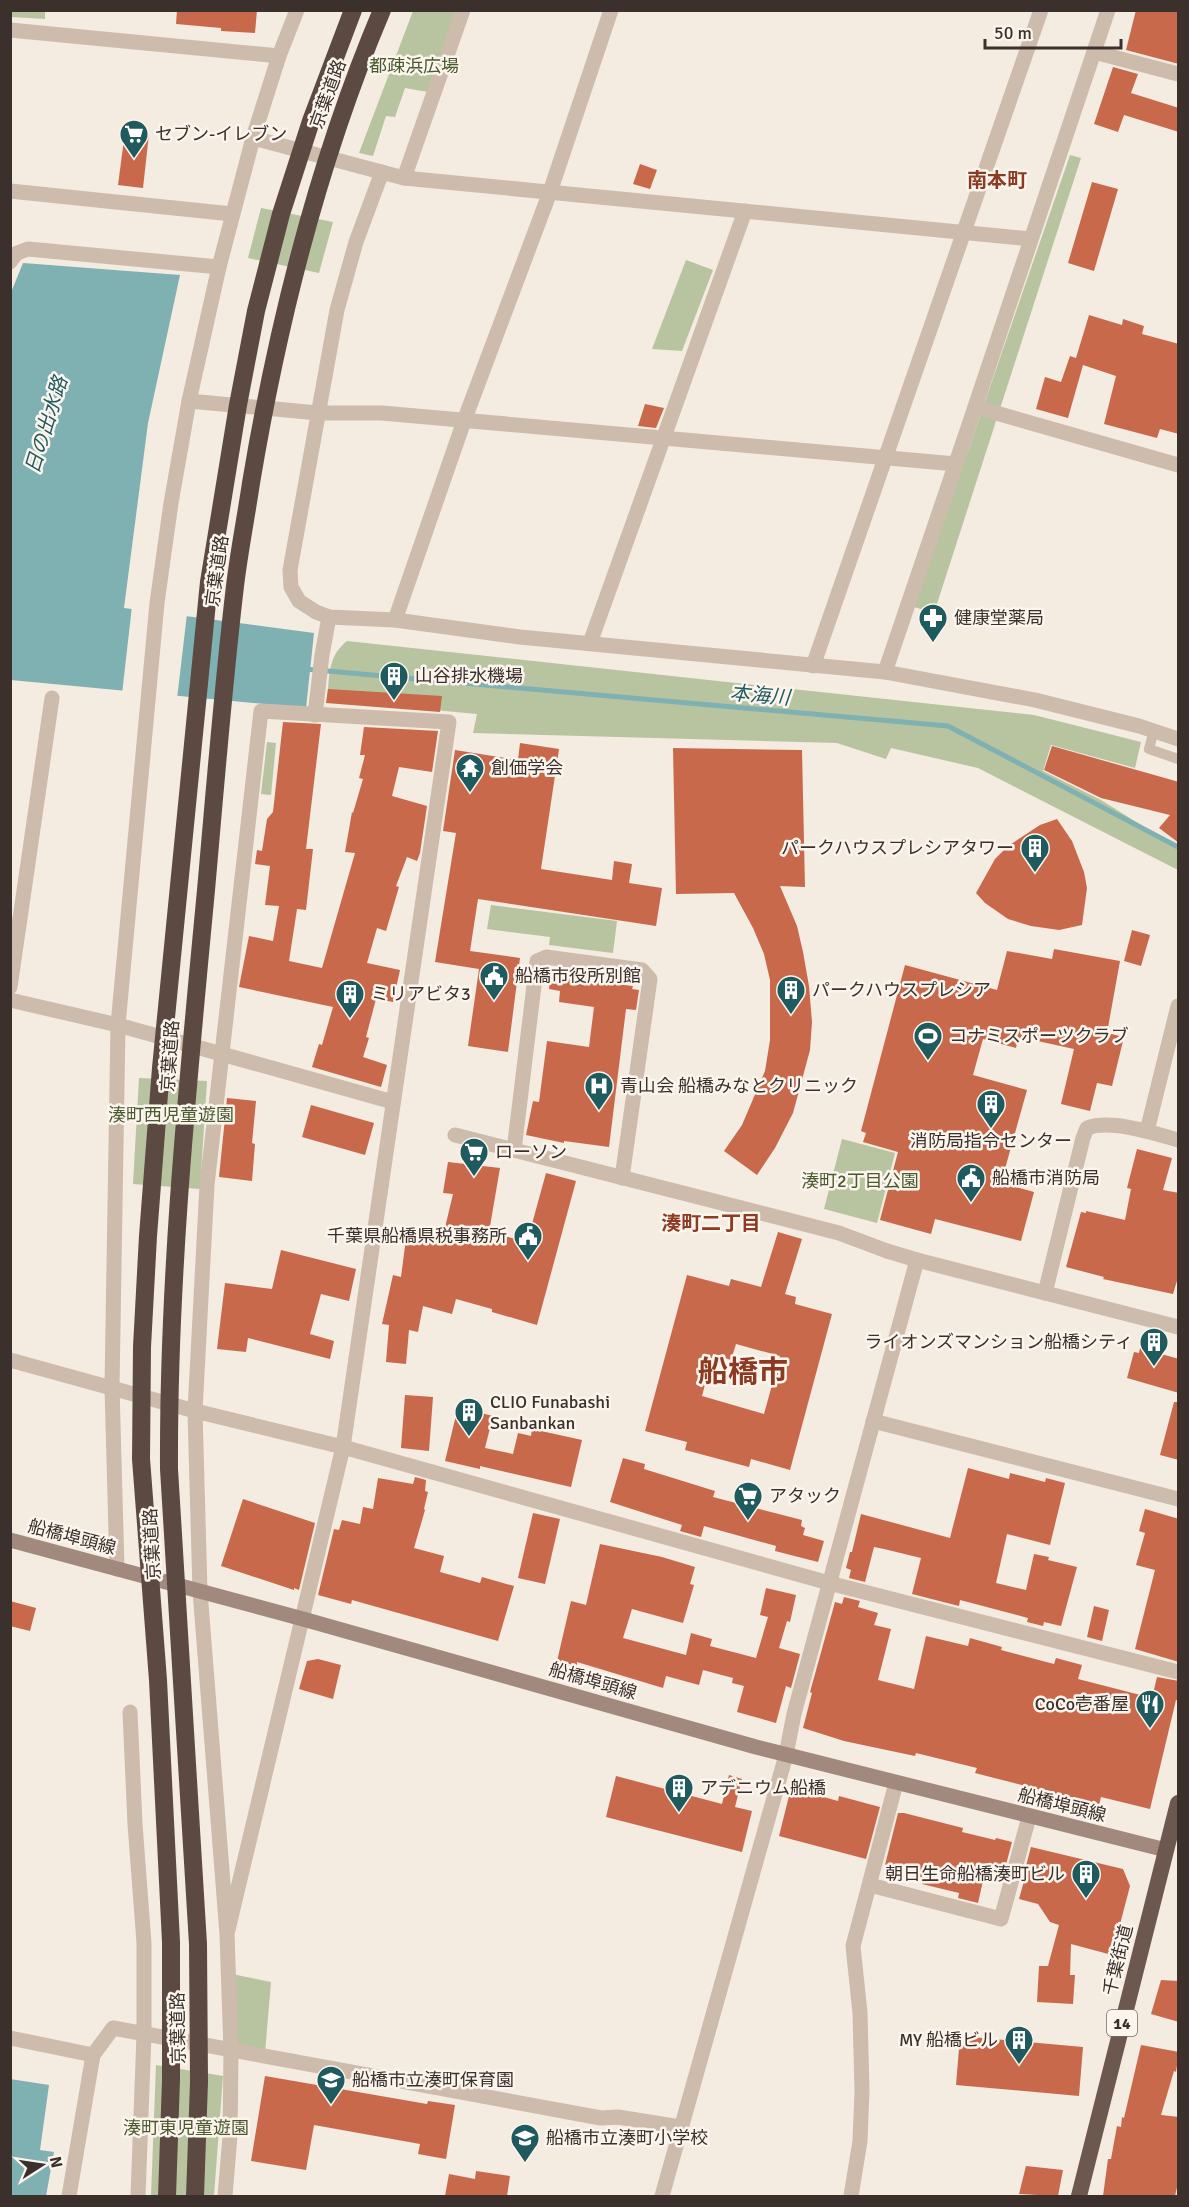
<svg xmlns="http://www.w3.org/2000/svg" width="1189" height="2207" font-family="Signika,'Noto Sans JP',sans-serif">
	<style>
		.green { fill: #b8c4a0 }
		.water { fill: #7fb0b2 }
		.pier { fill: #f4ebe1 }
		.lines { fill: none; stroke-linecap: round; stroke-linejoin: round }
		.stream { stroke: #7fb0b2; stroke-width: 5 }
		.building { fill: #c8694b; fill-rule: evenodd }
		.pedestrian { stroke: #cdbbac; stroke-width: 10 }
		.minor { stroke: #cdbbac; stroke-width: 15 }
		.tertiary { stroke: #cdbbac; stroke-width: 15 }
		.secondary { stroke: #a18a7d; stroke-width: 15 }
		.trunk { stroke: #6c584f; stroke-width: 16 }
		.motorway-bridge { stroke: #5c4a42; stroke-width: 18 }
		.labels { text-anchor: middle; stroke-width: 5; stroke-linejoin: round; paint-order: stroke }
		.shield { fill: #fbf5ee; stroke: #756b66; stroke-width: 1.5 }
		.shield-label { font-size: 16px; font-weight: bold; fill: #3b302b }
		.park-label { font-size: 18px; fill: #4a5a2e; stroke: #fbf5ee }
		.street-label { font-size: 18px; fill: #3b302b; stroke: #fbf5ee }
		.poi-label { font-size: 18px; fill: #3b302b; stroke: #fbf5ee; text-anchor: start }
		.neighbourhood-label { font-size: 20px; font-weight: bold; fill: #8c3b22; stroke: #fbf5ee }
		.water-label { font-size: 20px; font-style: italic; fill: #1f5a5e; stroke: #fbf5ee }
		.town-label { font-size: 30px; font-weight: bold; fill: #8c3b22; stroke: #fbf5ee }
	</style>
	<rect width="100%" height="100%" fill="#f4ebe1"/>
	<!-- green -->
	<g class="green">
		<polygon points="10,11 45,11 45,19 11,17"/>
		<polygon points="413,11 457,11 428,92 405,88 395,117 386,116 373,156 359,153"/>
		<polygon points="1070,155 1081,158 934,613 914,607"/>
		<polygon points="261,208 333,222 319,273 248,258"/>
		<polygon points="686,260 713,270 682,351 652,349"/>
		<path d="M347,641l687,74 107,27 -6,26 -84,-23 -8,26 58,29 77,48v22l-200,-102 -87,-20 -5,11 -49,-16 -364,-10 4,-19 -150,-14c3,-24 0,-43 20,-59z"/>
		<polygon points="267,742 276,743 271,795 261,794"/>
		<polygon points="491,905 617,921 613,953 549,945 550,937 487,929"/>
		<polygon points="139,1078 207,1081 200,1189 133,1184"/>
		<polygon points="842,1139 895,1153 877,1223 824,1209"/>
		<polygon points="232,1974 271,1982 265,2053 236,2048"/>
		<polygon points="156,2065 223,2076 214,2196 151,2196"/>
	</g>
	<!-- water -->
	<g class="water">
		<polygon points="23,263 180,275 148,423 124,608 314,633 306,708 11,680 10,295"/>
		<polygon points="10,2079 49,2085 40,2150 54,2152 46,2196 11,2196"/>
	</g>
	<!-- pier -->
	<polygon class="pier" points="132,606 187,614 177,699 122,694"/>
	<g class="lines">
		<!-- stream -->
		<polyline class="stream" points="305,669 948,726 1178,847"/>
	</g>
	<!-- building -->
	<g class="building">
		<polygon points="177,10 257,10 255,33 221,31 221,28 176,24"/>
		<polygon points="1136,10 1179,10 1179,64 1126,50"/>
		<polygon points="1113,67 1138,74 1131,93 1179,108 1179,132 1124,115 1118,132 1094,124"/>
		<polygon points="125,132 149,134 143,188 118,185"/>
		<polygon points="640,164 657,170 650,189 633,184"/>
		<polygon points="1092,182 1118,189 1094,271 1068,263"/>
		<polygon points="1089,315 1122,325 1123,319 1144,326 1142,334 1179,344 1179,434 1160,429 1157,438 1104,424 1116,376 1083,365 1068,418 1036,409 1045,377 1061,382 1070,356 1076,358"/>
		<polygon points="645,404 664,408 656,428 638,426"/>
		<polygon points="328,689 442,696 440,712 326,703"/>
		<polygon points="283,722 321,724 306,849 313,849 306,910 297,909 289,961 322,968 355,853 345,852 352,812 353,813 363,779 359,778 365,755 360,755 364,727 438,731 432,772 399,767 392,796 427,806 420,853 417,861 407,857 396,886 399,887 386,931 377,928 367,963 400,970 393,1002 376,999 366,1037 369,1038 363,1057 387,1065 381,1087 312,1067 319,1044 322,1045 333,1007 239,987 249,936 273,941 279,906 265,905 270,866 255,864 257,850 262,851 267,819 273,812"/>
		<polygon points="520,743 559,749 541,869 612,880 614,861 632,864 629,883 662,888 656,926 478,899 470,951 520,958 508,1052 468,1046 479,969 435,962 456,833 443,831 455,750 518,760"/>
		<polygon points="1052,746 1179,782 1179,843 1159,828 1170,815 1101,798 1044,770"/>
		<polygon points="673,748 802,750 805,887 780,886 797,926 803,952 809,986 812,1022 810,1050 793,1113 775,1148 757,1175 724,1151 742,1125 765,1071 770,1040 770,980 764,954 753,928 734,893 676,894"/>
		<polygon points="1057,819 1072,841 1084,872 1087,888 1082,925 1059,930 1031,926 1008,919 985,903 976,893 995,859 1008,846 1040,825"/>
		<polygon points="1132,930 1150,935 1141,966 1124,961"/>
		<polygon points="1054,949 1120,961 1107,1033 1124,1037 1112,1086 1097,1083 1090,1111 1061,1104 1074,1049 1024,1038 1024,1040 1018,1039 1016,1048 983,1039 973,1075 1027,1090 1001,1183 1034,1192 1021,1241 935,1219 931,1234 880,1220 898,1152 863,1142 866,1133 861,1131 905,965 997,990 1007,951 1052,959"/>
		<polygon points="551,970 590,976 589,981 633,986 632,989 639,990 636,1010 626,1009 609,1147 564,1141 564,1143 526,1135 533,1101 539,1102 547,1041 589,1047 594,1007 559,1002 560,991 549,989"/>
		<polygon points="227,1098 256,1101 252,1143 255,1144 252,1181 219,1177"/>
		<polygon points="311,1105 374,1123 365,1155 302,1137"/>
		<polygon points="1137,1149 1172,1158 1163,1190 1179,1193 1179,1274 1173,1294 1103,1279 1104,1277 1066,1267 1081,1212 1086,1213 1086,1211 1125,1220 1131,1189 1127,1188"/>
		<polygon points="448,1162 500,1168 489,1232 527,1242 546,1173 576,1181 537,1325 492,1312 492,1309 456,1299 452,1314 423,1306 418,1332 409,1330 406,1364 386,1362 389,1325 382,1324 393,1275 401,1277 407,1231 443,1236 453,1194 443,1193"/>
		<path d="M778,1232l24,7 -17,55 11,3 -1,7 37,10 -42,156 -39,-11 -2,8 -64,-17 2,-8 -42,-11 42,-156 42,11 2,-7 30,8zM736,1344l44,12 -16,58 -62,-18 11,-42 18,6z"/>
		<polygon points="281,1250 356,1269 349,1301 321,1294 310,1334 334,1341 330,1359 248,1338 246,1352 217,1349 225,1283 272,1289"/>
		<polygon points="1140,1348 1179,1359 1179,1393 1127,1378 1134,1352 1139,1353"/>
		<polygon points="405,1395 433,1397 429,1451 401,1448"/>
		<polygon points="1174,1402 1179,1402 1179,1460 1160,1455"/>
		<polygon points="458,1407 493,1416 485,1448 513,1454 518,1433 531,1436 532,1429 582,1440 571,1487 480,1466 480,1469 445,1461"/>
		<polygon points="623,1458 645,1464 644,1469 715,1491 713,1497 802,1520 801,1526 805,1528 803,1535 824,1541 818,1562 775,1551 776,1546 704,1526 701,1537 680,1531 682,1525 610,1502"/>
		<polygon points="968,1468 1009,1479 1010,1473 1045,1482 1046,1478 1065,1483 1050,1545 1007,1534 996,1583 1026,1590 1034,1554 1049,1557 1048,1560 1077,1567 1061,1626 1044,1622 1043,1626 1027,1622 1028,1618 960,1600 959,1606 912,1594 921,1558 884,1549 874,1547 865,1582 849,1578 851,1570 846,1568 850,1552 852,1552 861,1514 950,1538"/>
		<polygon points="415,1477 426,1480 425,1491 428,1492 424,1509 425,1510 414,1548 444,1556 440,1572 480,1583 482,1577 514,1586 498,1641 352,1600 351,1604 318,1595 334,1529 339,1530 342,1520 360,1524 363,1507 373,1509 378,1478 413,1484"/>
		<polygon points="243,1499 315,1523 299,1590 294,1588 294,1590 221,1566"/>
		<polygon points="1145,1509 1179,1519 1179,1662 1135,1649 1155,1570 1136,1565 1145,1533 1139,1531"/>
		<polygon points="533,1513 560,1519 545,1584 518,1578"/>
		<polygon points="600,1544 662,1557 695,1567 690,1584 694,1585 683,1623 632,1609 623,1638 686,1655 691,1633 712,1639 710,1646 756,1658 768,1617 760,1615 766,1588 796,1595 790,1622 787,1621 779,1648 800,1654 791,1688 786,1686 776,1723 737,1712 744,1686 732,1683 733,1678 703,1670 699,1685 666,1676 663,1688 577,1662 577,1666 557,1661 571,1601 586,1605"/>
		<polygon points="844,1597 860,1601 858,1607 878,1613 874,1625 891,1629 878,1680 914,1689 926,1636 968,1646 970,1638 1002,1647 1001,1650 1054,1664 1056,1658 1082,1665 1078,1679 1152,1698 1157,1677 1179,1681 1179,1701 1176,1700 1150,1809 1101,1797 1099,1805 975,1773 977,1768 916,1753 915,1756 844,1741 803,1728 812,1693 810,1692 835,1602 842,1604"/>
		<polygon points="10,1601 36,1608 30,1631 10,1626"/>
		<polygon points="1094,1606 1109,1610 1102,1641 1087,1637"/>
		<polygon points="318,1659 341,1665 333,1699 299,1689 307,1661"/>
		<polygon points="729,1775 742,1779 735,1807 752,1811 742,1852 606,1817 616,1776 722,1804"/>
		<polygon points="791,1788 838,1801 839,1796 880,1807 866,1859 779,1836"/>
		<polygon points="898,1813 904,1813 963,1828 962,1832 995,1840 996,1838 1012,1842 1003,1876 985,1872 978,1903 958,1898 959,1893 922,1884 923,1879 884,1869"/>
		<polygon points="1031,1847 1123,1869 1130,1886 1112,1955 1071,1944 1070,1975 1075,1975 1073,2004 1037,2002 1039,1966 1048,1966 1059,1925 1050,1922 1038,1904 1019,1899 1024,1881 1022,1881"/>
		<polygon points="1161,1980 1179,1981 1179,2022 1151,2014"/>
		<polygon points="960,2036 1083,2047 1079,2096 956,2085"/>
		<polygon points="1141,2045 1179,2052 1176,2072 1174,2071 1161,2115 1179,2117 1179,2179 1175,2196 1103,2196 1108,2159 1111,2159 1117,2126 1121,2127 1122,2117 1124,2118"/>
		<polygon points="265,2076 427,2104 428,2101 455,2105 446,2159 418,2154 420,2144 314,2125 306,2170 251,2161"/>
		<polygon points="1026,2166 1063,2170 1058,2196 1019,2194"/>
		<polygon points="476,2171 510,2176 507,2196 445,2196 449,2174 475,2179"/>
	</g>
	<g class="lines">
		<!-- pedestrian -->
		<polyline class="pedestrian" points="1154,730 1149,749 1178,759"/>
		<!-- minor -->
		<g class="minor">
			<polyline points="10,30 279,56"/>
			<polyline points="1094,52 1178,74"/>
			<polyline points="253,138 404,178 1031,239"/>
			<polyline points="382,172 356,242 337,310 290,570 291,587 299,601 316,612 329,617 395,620 520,637 885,672 1035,700 1139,726 1178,739"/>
			<polyline points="404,178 463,10"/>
			<polyline points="10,191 232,214"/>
			<polyline points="10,262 17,253 28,249 219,267"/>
			<polyline points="975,407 1108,10"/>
			<polyline points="395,620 464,421 550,192 611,10"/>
			<polyline points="590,643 745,211"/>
			<polyline points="813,666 1041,10"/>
			<polyline points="315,715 322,655 329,617"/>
			<polyline points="10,987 52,698"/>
			<polyline points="10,1000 118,1025 393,1102"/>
			<polyline points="1147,1131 1178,1006"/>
			<polyline points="455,1135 839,1233 887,1251"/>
			<polyline points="514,1150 537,961 546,957 642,970 650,979 622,1178"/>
			<path d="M1045,1293l38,-155 4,-10c24,-9 67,5 91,12"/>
			<polyline points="10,1360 195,1411 343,1447 829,1583"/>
			<polyline points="873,1421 1178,1499"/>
			<polyline points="130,1712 135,1824 144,1943 144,2034 138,2196"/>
			<polyline points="870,1885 1001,1919 1029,1817"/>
			<polyline points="10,2038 93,2055"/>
			<polyline points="69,2196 93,2055 113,2028 601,2118 618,2117 680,2127"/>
			<polyline points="225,2196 230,2136 231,2051 227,1934 200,1591 195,1411 207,1185 261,711 449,722 343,1447 227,1934"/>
			<polyline points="662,2196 786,1755 794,1714 917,1260"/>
			<polyline points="851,2196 860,2141 862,2091 860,2013 853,1946 896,1783"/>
		</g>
		<!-- tertiary -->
		<g class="tertiary">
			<polyline points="189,401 318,413 382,413 956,464"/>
			<polyline points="885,672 975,407 1178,465"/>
			<polyline points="887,1251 917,1260 1178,1327"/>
			<polyline points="117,1569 112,1387 118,1025 157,603 171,503 189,401 219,267 253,138 279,56 297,10"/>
			<polyline points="829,1583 1178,1672"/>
		</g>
		<!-- secondary -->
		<polyline class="secondary" points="10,1540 303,1619 756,1747 1166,1850"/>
		<!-- trunk -->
		<polyline class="trunk" points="1079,2196 1178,1803"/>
		<!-- motorway-bridge -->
		<g class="motorway-bridge">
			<polyline points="167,2196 171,2080 171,1942 158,1680 141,1459 142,1347 148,1236 161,1068 209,582 238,405 256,311 281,214 311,121 353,10"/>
			<path d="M195,2196l4,-114 -1,-138 -29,-475c-1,-193 19,-387 37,-579 9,-101 17,-203 29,-304 4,-34 11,-69 16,-103 27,-161 67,-322 131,-473"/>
		</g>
	</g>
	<!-- icons -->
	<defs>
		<g id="supermarket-pin" transform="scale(1.5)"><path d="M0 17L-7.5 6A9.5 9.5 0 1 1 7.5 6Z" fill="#1f5a5e" stroke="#fbf5ee"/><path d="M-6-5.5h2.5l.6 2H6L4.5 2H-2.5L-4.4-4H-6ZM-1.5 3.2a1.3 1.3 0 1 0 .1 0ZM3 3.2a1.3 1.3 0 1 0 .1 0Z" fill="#fff"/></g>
		<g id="pharmacy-pin" transform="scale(1.5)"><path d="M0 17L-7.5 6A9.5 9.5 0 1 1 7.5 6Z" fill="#1f5a5e" stroke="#fbf5ee"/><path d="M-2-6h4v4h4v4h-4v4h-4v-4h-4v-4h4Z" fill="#fff"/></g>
		<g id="building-pin" transform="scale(1.5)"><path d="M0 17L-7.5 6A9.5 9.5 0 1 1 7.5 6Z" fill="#1f5a5e" stroke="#fbf5ee"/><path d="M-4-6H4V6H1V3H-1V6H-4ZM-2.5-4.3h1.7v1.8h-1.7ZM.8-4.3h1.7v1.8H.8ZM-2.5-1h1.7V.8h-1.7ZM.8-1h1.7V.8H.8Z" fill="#fff"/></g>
		<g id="temple-pin" transform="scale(1.5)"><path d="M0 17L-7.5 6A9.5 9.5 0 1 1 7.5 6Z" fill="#1f5a5e" stroke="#fbf5ee"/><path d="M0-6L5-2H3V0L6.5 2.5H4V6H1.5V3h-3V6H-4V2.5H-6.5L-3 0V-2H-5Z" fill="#fff"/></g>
		<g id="civic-pin" transform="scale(1.5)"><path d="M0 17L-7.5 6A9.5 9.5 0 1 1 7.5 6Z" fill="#1f5a5e" stroke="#fbf5ee"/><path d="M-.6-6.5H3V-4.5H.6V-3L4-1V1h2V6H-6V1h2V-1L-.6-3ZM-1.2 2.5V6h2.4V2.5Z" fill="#fff"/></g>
		<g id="stadium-pin" transform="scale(1.5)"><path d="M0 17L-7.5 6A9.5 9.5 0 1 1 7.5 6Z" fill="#1f5a5e" stroke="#fbf5ee"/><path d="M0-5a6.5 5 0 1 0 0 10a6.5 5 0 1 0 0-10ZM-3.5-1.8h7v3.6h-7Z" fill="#fff"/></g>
		<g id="hospital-pin" transform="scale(1.5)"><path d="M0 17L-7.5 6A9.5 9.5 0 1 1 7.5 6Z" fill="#1f5a5e" stroke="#fbf5ee"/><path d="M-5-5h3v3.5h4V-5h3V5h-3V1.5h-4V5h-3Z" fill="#fff"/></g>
		<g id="restaurant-pin" transform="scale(1.5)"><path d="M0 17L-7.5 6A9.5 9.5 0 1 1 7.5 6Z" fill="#1f5a5e" stroke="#fbf5ee"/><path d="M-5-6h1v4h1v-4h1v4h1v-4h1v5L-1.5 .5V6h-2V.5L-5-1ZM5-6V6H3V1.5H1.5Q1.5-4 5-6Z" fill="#fff"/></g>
		<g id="school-pin" transform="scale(1.5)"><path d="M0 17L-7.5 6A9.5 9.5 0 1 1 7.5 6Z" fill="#1f5a5e" stroke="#fbf5ee"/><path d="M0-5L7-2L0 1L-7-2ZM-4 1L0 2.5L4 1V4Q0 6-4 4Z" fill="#fff"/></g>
	</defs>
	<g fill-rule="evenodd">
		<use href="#supermarket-pin" x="134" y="134"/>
		<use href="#pharmacy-pin" x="933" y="618"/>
		<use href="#building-pin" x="394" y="676"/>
		<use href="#temple-pin" x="470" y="768"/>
		<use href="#building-pin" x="1035" y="848"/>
		<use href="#civic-pin" x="494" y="976"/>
		<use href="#building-pin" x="791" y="990"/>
		<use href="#building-pin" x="350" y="994"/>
		<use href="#stadium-pin" x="928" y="1036"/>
		<use href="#hospital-pin" x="599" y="1086"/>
		<use href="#building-pin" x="991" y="1104"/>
		<use href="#supermarket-pin" x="474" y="1152"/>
		<use href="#civic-pin" x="971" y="1178"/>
		<use href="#civic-pin" x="528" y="1236"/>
		<use href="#building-pin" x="1154" y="1342"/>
		<use href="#building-pin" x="469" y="1412"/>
		<use href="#supermarket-pin" x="748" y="1496"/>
		<use href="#restaurant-pin" x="1150" y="1704"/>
		<use href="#building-pin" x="679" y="1788"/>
		<use href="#building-pin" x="1086" y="1874"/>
		<use href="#building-pin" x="1019" y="2040"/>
		<use href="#school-pin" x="331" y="2080"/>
		<use href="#school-pin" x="525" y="2138"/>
	</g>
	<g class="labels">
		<!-- shield labels -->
		<rect class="shield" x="1107" y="2010" width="30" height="26" rx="4.5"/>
		<g class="shield-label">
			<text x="1122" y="2029">14</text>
		</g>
		<!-- park labels -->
		<g class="park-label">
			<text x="414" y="72">都疎浜広場</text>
			<text x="171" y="1121">湊町西児童遊園</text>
			<text x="860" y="1187">湊町2丁目公園</text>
			<text x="186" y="2134">湊町東児童遊園</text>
		</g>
		<!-- street labels -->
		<g class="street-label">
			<text transform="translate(328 94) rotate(-70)" y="6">京葉道路</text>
			<text transform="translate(217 571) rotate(-82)" y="6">京葉道路</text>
			<text transform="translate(170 1056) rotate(-86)" y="6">京葉道路</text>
			<text transform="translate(72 1537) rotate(15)" y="6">船橋埠頭線</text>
			<text transform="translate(152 1544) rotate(-93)" y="6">京葉道路</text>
			<text transform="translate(593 1681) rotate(16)" y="6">船橋埠頭線</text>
			<text transform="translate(1062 1805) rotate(14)" y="6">船橋埠頭線</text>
			<text transform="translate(1118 1960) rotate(-76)" y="6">千葉街道</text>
			<text transform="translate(178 2028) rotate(-91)" y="6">京葉道路</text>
		</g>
		<!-- poi labels -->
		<g class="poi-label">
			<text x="155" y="140">セブン-イレブン</text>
			<text x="954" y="624">健康堂薬局</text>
			<text x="415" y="682">山谷排水機場</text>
			<text x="491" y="774">創価学会</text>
			<text x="1014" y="854" text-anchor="end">パークハウスプレシアタワー</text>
			<text x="515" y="982">船橋市役所別館</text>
			<text x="812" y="996">パークハウスプレシア</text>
			<text x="371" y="1000">ミリアビタ3</text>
			<text x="949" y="1042">コナミスポーツクラブ</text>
			<text x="620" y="1092">青山会 船橋みなとクリニック</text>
			<text x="991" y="1147" text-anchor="middle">消防局指令センター</text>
			<text x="495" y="1158">ローソン</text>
			<text x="992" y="1184">船橋市消防局</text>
			<text x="507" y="1242" text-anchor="end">千葉県船橋県税事務所</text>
			<text x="1133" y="1348" text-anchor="end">ライオンズマンション船橋シティ</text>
			<text x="490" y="1408">CLIO Funabashi<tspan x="490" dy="21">Sanbankan</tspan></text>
			<text x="769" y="1502">アタック</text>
			<text x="1129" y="1710" text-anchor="end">CoCo壱番屋</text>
			<text x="700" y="1794">アデニウム船橋</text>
			<text x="1065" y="1880" text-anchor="end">朝日生命船橋湊町ビル</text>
			<text x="998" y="2046" text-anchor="end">MY 船橋ビル</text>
			<text x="352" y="2086">船橋市立湊町保育園</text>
			<text x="546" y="2144">船橋市立湊町小学校</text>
		</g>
		<!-- neighbourhood labels -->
		<g class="neighbourhood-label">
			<text x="997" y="187">南本町</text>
			<text x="711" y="1230">湊町二丁目</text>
		</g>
		<!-- water labels -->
		<g class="water-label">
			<text transform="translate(46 425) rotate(-73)" y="7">日の出水路</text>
			<text transform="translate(760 695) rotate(5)" y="7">本海川</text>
		</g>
		<!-- town labels -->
		<g class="town-label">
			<text x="743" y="1382">船橋市</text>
		</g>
	</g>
	<!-- border -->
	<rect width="1189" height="2207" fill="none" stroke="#3b302b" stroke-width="24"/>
	<!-- north arrow -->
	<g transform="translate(42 2165) rotate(78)" stroke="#fbf5ee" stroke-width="4.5" paint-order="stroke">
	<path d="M0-4.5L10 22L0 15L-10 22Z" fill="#3b302b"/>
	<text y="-9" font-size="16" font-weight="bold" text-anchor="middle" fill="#3b302b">N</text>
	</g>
	<!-- scale -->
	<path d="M985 39v9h136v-9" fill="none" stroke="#3b302b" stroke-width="3"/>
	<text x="994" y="39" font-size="18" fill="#3b302b" stroke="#fbf5ee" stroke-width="4.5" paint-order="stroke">50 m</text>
</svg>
